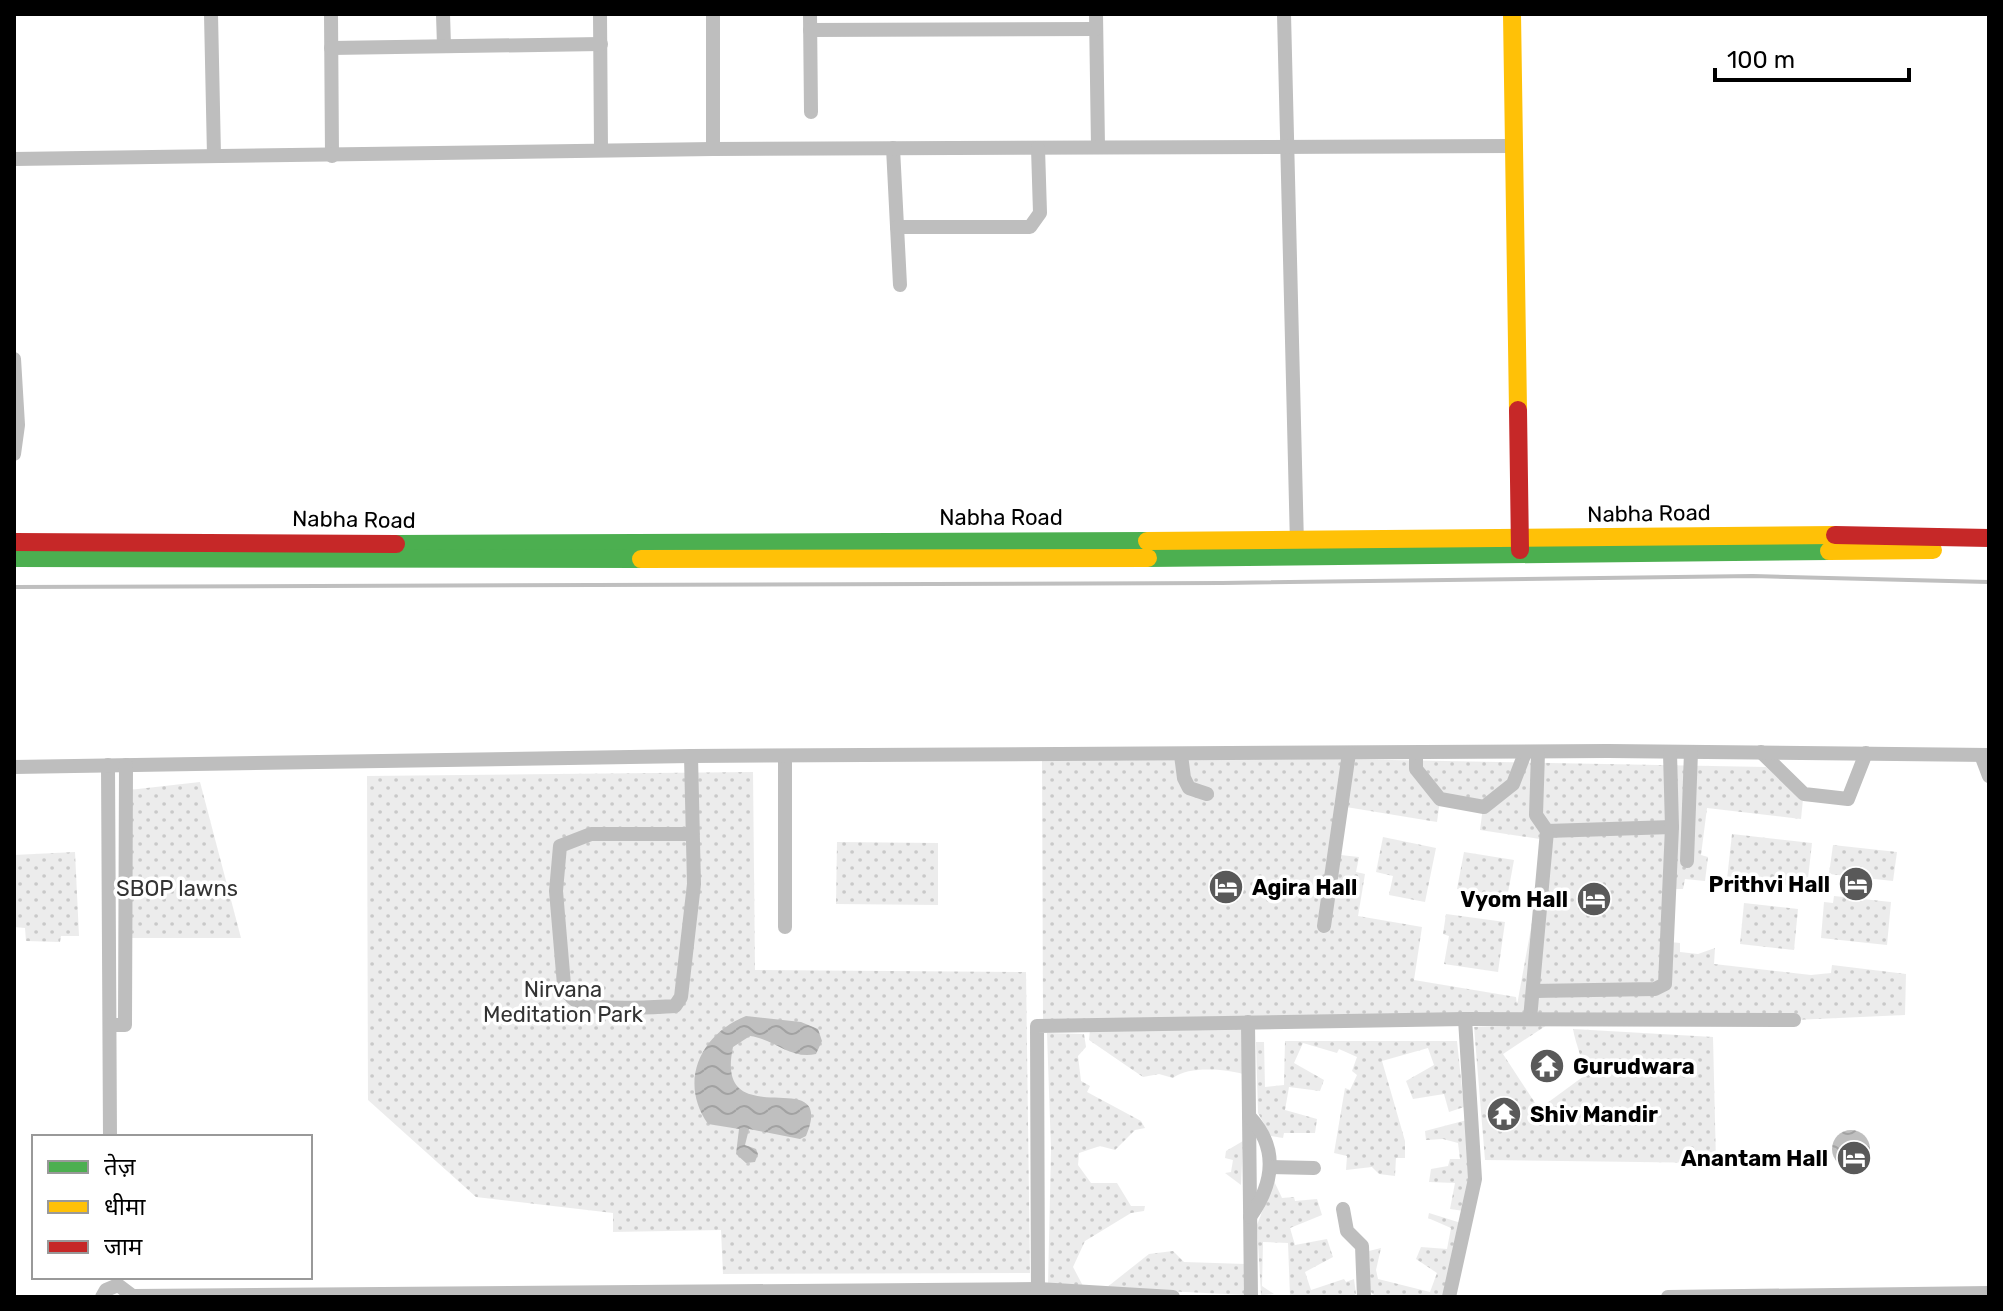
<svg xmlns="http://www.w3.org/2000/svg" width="2003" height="1311" font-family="Rubik,'Noto Sans Devanagari',sans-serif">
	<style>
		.grass { fill: url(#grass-dots); fill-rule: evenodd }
		.water { fill: url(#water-waves) }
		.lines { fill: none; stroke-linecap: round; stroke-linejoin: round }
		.stream { stroke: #bfbfbf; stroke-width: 4 }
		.street { stroke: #bebebe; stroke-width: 14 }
		.fast { stroke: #4caf50; stroke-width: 18 }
		.slow { stroke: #ffc107; stroke-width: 18 }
		.jam { stroke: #c62828; stroke-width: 18 }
		.labels { text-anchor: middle; stroke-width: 7; stroke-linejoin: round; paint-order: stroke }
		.street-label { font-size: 22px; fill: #000; stroke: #fff }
		.poi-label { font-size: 22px; font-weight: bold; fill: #000; stroke: #fff; text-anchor: end }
		.park-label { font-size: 22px; fill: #333; stroke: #fff }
	</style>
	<defs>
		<pattern id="grass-dots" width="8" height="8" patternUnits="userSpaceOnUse" patternTransform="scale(2)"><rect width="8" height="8" fill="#ececec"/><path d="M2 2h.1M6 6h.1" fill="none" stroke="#c9c9c9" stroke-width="1.8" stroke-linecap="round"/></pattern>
		<pattern id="water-waves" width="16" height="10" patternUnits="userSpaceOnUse" patternTransform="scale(2)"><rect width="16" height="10" fill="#bfbfbf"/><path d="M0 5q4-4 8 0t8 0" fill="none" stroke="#a2a2a2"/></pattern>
	</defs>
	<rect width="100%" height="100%" fill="#fff"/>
	<!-- grass -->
	<g class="grass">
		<path d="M1130,755l636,12 37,32 -2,20 -94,-11 -6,47 7,2 -3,24 -20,-2 -2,10h-7l-6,53 10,1v9l18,2 17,-6 -1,16 97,11 20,-2 1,-8 74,9 -1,41 -111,5 -751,1 -1,-260zM1440,800l43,7 -3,23 60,9 6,7 -29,159 -1,-8 -102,-17 8,-53 -64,-11 7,-42 -9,-2 3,-15 -28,-3 9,-48 97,16z"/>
		<polygon points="753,772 755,970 1026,972 1030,1273 723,1274 721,1230 613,1232 613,1213 476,1197 368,1100 367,776"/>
		<polygon points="200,782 241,938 129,938 129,790"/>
		<polygon points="1732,834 1812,843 1807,887 1727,879"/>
		<polygon points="1383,837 1436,848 1425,902 1389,895 1393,876 1376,872"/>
		<polygon points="837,842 938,843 938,905 836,904"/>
		<polygon points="1833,845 1897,852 1893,881 1829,874"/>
		<polygon points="75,852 79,936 61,936 60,942 26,941 25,928 14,927 14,855"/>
		<polygon points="1464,852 1514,860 1507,898 1457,889"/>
		<polygon points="1834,896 1891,902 1887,945 1821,938 1824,902 1833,903"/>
		<polygon points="1744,903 1798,909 1794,950 1740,944"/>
		<polygon points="1446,914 1505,922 1498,972 1444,964 1449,936 1443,934"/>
		<path d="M1547,1025l-44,29 36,55 45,-33c-1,-18 -8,-30 -11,-47l140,8 3,126 -231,-3 -11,-133z"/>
		<path d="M1243,1027v47c-19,-5 -54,-8 -70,4l-14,-4 -16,3 -54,-37 1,-10z"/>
		<polygon points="1047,1033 1084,1034 1086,1047 1078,1056 1081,1081 1090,1086 1087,1092 1141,1121 1145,1128 1135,1130 1115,1150 1100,1146 1079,1153 1078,1165 1091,1183 1117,1183 1131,1206 1145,1206 1144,1211 1131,1213 1085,1241 1073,1267 1083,1286 1048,1285 1051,1150"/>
		<polygon points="1285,1041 1457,1041 1464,1107 1449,1112 1444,1094 1413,1099 1406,1081 1434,1065 1428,1048 1382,1061 1405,1141 1405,1158 1396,1158 1395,1176 1379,1174 1372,1167 1346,1170 1347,1156 1334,1153 1345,1088 1350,1090 1357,1075 1352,1071 1357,1057 1339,1049 1337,1053 1303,1043 1294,1063 1324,1080 1320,1091 1289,1087 1285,1110 1317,1119 1315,1133 1284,1133 1283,1138 1271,1136 1258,1113 1256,1042 1264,1042 1265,1087 1284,1085"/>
		<polygon points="1467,1120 1475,1142 1464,1211 1450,1209 1455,1183 1429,1182 1431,1169 1448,1166 1450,1159 1460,1159 1458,1143 1443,1139 1426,1140 1425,1131"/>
		<polygon points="1243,1141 1241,1185 1225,1173 1231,1172 1233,1160 1225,1158 1226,1151"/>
		<polygon points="1274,1181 1282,1198 1294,1197 1295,1201 1317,1199 1322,1215 1290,1228 1295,1245 1327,1239 1333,1257 1305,1272 1311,1290 1344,1279 1346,1282 1354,1279 1356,1294 1351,1297 1290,1296 1288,1243 1263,1242 1262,1286 1274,1294 1261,1295 1257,1225"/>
		<polygon points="1429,1213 1461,1223 1443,1296 1376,1297 1370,1291 1369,1251 1381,1248 1376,1270 1378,1279 1430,1292 1437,1273 1416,1259 1421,1247 1447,1249 1451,1228 1428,1218"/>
		<polygon points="1173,1251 1184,1262 1246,1264 1245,1295 1106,1288 1149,1254"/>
	</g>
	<!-- water -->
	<g class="water">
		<path d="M746,1016l55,6 17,7 4,12 -6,13c-25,6 -42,-15 -66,-18l-17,11c-20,93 105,12 73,89l-6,3 -51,-10 -4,16 11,4 2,5 -3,8 -9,1 -10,-9 3,-25 -31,-5c-30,-43 -7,-90 38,-108z"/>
		<circle cx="1851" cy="1149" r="19"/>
	</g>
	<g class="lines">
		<!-- stream -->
		<polyline class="stream" points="14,587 1222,583 1753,576 1989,582"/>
		<!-- street -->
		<g class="street">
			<polyline points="211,14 214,156"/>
			<polyline points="331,14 332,156"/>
			<polyline points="443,14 444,46"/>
			<polyline points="600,14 601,150"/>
			<polyline points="713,14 713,149"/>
			<polyline points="810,14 811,112"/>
			<polyline points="1096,14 1098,147"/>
			<polyline points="1284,14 1297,545"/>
			<polyline points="810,30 1096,29"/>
			<polyline points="331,48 601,44"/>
			<polyline points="893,148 900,285"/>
			<polyline points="14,159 713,149 1511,146"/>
			<polyline points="897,227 1030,227 1040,213 1038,148"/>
			<polyline points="14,359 18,425 14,454"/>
			<polyline points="1761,752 1804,794 1848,799 1866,753"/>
			<polyline points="1416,753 1416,769 1440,799 1484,807 1513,784 1525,753"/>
			<polyline points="1181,755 1184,778 1189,788 1207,794"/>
			<polyline points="1981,755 1989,776"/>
			<path d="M691,756l3,128 -13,113 -6,9c-22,1 -76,5 -95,-3 -9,-4 -12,-10 -16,-18l-8,-94 4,-45 31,-12h102"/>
			<polyline points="785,756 785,927"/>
			<polyline points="108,765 110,1137"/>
			<polyline points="14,767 691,756 1608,751 1989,755"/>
			<polyline points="1547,831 1672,827"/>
			<polyline points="1687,861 1691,752"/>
			<polyline points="1324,926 1349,753"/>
			<polyline points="1533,991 1655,989 1665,984 1672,827 1670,753"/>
			<polyline points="1530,1019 1547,831 1536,815 1538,753"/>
			<polyline points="1248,1022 1251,1297"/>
			<polyline points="110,1025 125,1025 126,765"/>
			<path d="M1249,1116c30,32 25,67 1,101"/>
			<polyline points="1270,1167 1314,1168"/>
			<polyline points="1343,1209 1347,1231 1362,1246 1364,1297"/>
			<polyline points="134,1296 1038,1289 1173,1297"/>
			<polyline points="102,1297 106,1290 118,1285 134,1297"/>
			<polyline points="1038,1297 1037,1026 1465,1019 1794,1020"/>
			<polyline points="1449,1297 1475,1179 1465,1019"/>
			<polyline points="1668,1297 1989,1293"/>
		</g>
		<!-- fast -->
		<g class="fast">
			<polyline points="396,544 1147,541"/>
			<polyline points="14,558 641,559"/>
			<polyline points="1148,558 1829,551"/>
		</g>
		<!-- slow -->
		<g class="slow">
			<polyline points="1512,14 1518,410"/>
			<polyline points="1147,541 1835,535"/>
			<polyline points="1829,551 1933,550"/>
			<polyline points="641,559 1148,558"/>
		</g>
		<!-- jam -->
		<g class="jam">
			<polyline points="1518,410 1520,550"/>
			<polyline points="1835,535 1989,538"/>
			<polyline points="14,542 396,544"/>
		</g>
	</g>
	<!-- icons -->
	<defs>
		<g id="hotel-disc" transform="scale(1.8)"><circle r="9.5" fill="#595959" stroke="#fff"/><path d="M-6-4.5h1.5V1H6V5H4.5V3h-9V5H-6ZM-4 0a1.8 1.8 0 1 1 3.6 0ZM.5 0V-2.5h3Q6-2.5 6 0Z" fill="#fff"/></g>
		<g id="temple-disc" transform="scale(1.8)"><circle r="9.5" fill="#595959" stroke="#fff"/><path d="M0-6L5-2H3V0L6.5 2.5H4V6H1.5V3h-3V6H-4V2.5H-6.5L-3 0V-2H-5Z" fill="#fff"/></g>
	</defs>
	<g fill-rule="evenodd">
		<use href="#hotel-disc" x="1856" y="884"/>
		<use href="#hotel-disc" x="1226" y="887"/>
		<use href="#hotel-disc" x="1594" y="899"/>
		<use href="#temple-disc" x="1547" y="1066"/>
		<use href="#temple-disc" x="1504" y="1114"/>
		<use href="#hotel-disc" x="1854" y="1158"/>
	</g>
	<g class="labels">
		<!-- street labels -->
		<g class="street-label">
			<text transform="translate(1649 513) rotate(-1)" y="8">Nabha Road</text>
			<text x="1001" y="525">Nabha Road</text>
			<text transform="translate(354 519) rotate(1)" y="8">Nabha Road</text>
		</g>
		<!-- poi labels -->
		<g class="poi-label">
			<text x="1830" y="892">Prithvi Hall</text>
			<text x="1252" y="895" text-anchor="start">Agira Hall</text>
			<text x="1568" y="907">Vyom Hall</text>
			<text x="1573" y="1074" text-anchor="start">Gurudwara</text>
			<text x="1530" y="1122" text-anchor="start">Shiv Mandir</text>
			<text x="1828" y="1166">Anantam Hall</text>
		</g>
		<!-- park labels -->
		<g class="park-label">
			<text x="177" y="896">SBOP lawns</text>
			<text x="563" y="997">Nirvana<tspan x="563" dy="25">Meditation Park</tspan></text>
		</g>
	</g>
	<!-- border -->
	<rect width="2003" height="1311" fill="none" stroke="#000000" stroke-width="32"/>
	<!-- legend -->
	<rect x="32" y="1135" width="280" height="144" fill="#ffffff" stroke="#999999" stroke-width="2"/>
	<rect x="48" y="1161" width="40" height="12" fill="#4caf50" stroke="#999999" stroke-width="2"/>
	<text x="104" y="1175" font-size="24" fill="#000000">तेज़</text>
	<rect x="48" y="1201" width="40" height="12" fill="#ffc107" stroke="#999999" stroke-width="2"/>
	<text x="104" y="1215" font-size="24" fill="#000000">धीमा</text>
	<rect x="48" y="1241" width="40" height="12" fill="#c62828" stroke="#999999" stroke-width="2"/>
	<text x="104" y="1255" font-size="24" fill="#000000">जाम</text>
	<!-- scale -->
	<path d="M1715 68v12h194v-12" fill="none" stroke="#000000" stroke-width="4"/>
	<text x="1727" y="68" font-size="24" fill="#000000" stroke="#ffffff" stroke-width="6" paint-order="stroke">100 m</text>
</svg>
